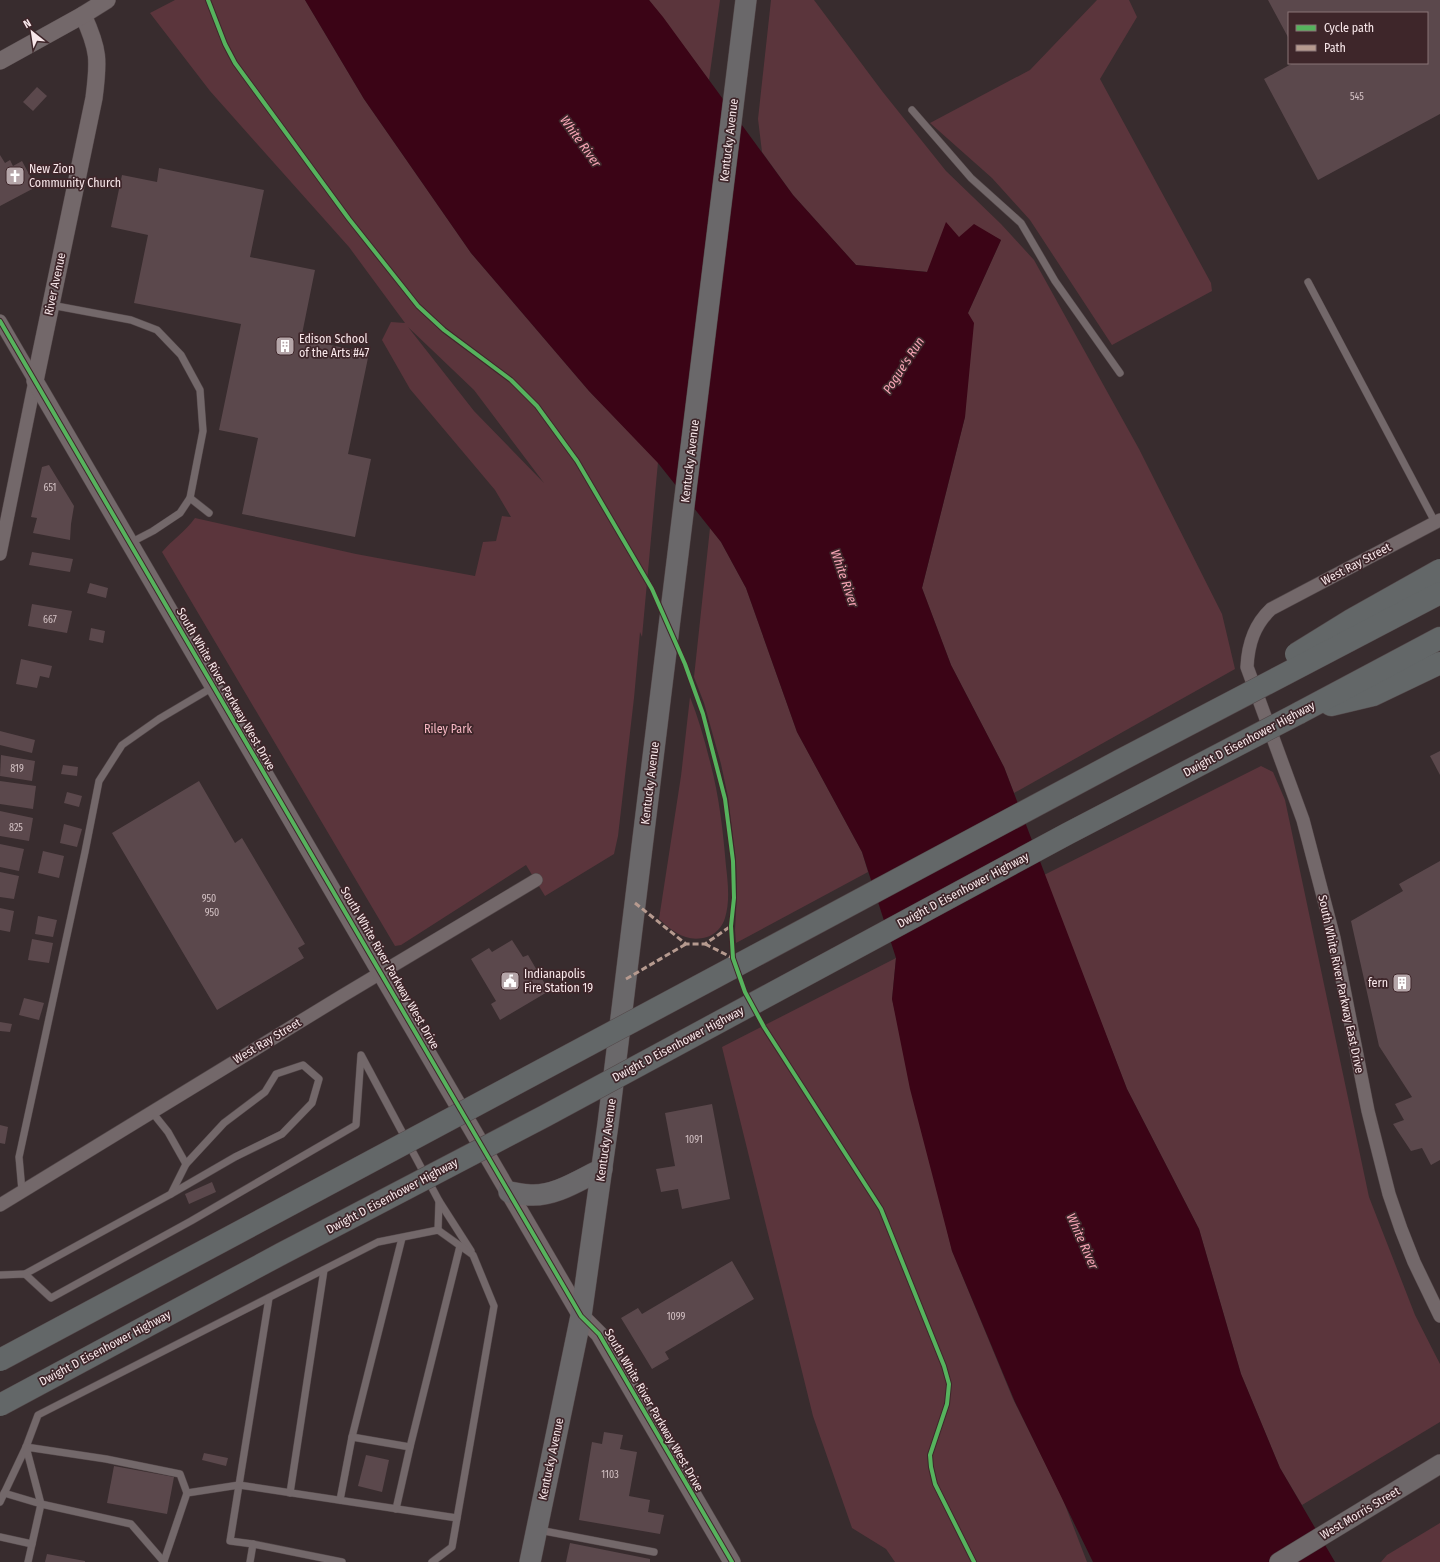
<svg xmlns="http://www.w3.org/2000/svg" width="1440" height="1562" font-family="'Fira Sans Condensed',sans-serif">
	<style>
		.green { fill: #5b353c; fill-rule: evenodd }
		.water { fill: #3b0416 }
		.building { fill: #5b484c }
		.lines { fill: none; stroke-linecap: round; stroke-linejoin: round }
		.service-casing { stroke: #534749; stroke-width: 8 }
		.minor-casing { stroke: #534749; stroke-width: 14 }
		.tertiary-casing { stroke: #534749; stroke-width: 18 }
		.secondary-casing { stroke: #534749; stroke-width: 20 }
		.primary-casing { stroke: #534749; stroke-width: 22 }
		.motorway-casing { stroke: #534749; stroke-width: 23 }
		.service { stroke: #73686a; stroke-width: 7 }
		.minor { stroke: #73686a; stroke-width: 13 }
		.tertiary { stroke: #73686a; stroke-width: 17 }
		.secondary { stroke: #6e686a; stroke-width: 19 }
		.primary { stroke: #6a686a; stroke-width: 21 }
		.motorway { stroke: #636768; stroke-width: 22 }
		.motorway-bridge-casing { stroke: #534749; stroke-width: 23; stroke-linecap: butt }
		.motorway-bridge { stroke: #636768; stroke-width: 22 }
		.quiet { stroke: #b69a8f; stroke-width: 3; stroke-dasharray: 6 3; stroke-linecap: butt }
		.cycleway-casing { stroke: #3e262a; stroke-width: 6 }
		.cycleway { stroke: #56b35d; stroke-width: 4 }
		.labels { text-anchor: middle; stroke-width: 3.5; stroke-linejoin: round; paint-order: stroke }
		.number-label { font-size: 10px; fill: #d2c0c3 }
		.street-label { font-size: 12px; fill: #f9e8eb; stroke: #3e262a }
		.poi-label { font-size: 12px; fill: #f9e8eb; stroke: #3e262a; text-anchor: start }
		.park-label { font-size: 12px; fill: #f6b7c2; stroke: #3e262a }
		.water-label { font-size: 13px; font-style: italic; fill: #f8a6b6; stroke: #3e262a }
	</style>
	<rect width="100%" height="100%" fill="#382c2e"/>
	<!-- green -->
	<g class="green">
		<path d="M175,0h130l59,99 107,154 118,138 69,71 -16,175 -2,-5 -6,66 -16,138 -4,18 -69,42 -19,-31 -125,80 -6,1 -233,-394c10,-12 23,-20 33,-34l161,36 119,22 8,-34 13,-1 6,-25 9,1 -16,-27 -85,-101 -28,-49 9,-18 14,1 -56,-76 -139,-156 -60,-78zM408,327l66,63 70,93 -70,-72z"/>
		<polygon points="649,0 720,0 709,80"/>
		<polygon points="771,0 814,0 882,91 946,171 1001,224 1034,260 1139,449 1222,614 1235,669 1014,793 1004,767 951,665 922,588 965,417 968,313 1001,240 988,233 928,272 856,265 793,195 762,152 758,119"/>
		<polygon points="1097,0 1129,0 1137,17 1100,79 1211,283 1212,291 1112,345 1030,220 992,178 930,123 1030,70"/>
		<polygon points="710,528 721,542 746,588 797,732 862,852 868,872 736,943 735,930 737,893 736,861 728,797 721,764 704,703 694,677"/>
		<path d="M690,697c8,20 14,41 19,61 10,36 14,72 17,108 2,17 4,36 -1,52 -2,8 -10,17 -18,19 -20,6 -34,-5 -48,-18l22,-143z"/>
		<polygon points="1261,766 1273,772 1285,800 1369,1197 1415,1315 1440,1364 1440,1422 1302,1505 1280,1468 1241,1374 1199,1229 1127,1089 1044,875"/>
		<polygon points="896,958 892,999 952,1251 1013,1399 1062,1497 1087,1562 895,1562 886,1549 852,1528 813,1416 722,1047"/>
		<polygon points="1440,1523 1440,1562 1381,1562 1387,1555"/>
	</g>
	<!-- water -->
	<polygon class="water" points="305,0 649,0 663,17 793,195 856,265 927,272 946,222 959,237 974,224 1001,240 968,313 974,323 965,417 922,588 951,665 1004,767 1127,1089 1199,1229 1241,1374 1280,1468 1335,1562 1093,1562 1015,1402 952,1251 910,1089 892,999 896,958 862,852 797,732 746,588 721,542 658,463 589,391 471,253 364,99"/>
	<!-- building -->
	<g class="building">
		<polygon points="1268,0 1440,0 1440,114 1318,180 1264,79 1293,63 1427,63 1427,13 1289,13 1289,39"/>
		<polygon points="37,87 47,96 33,111 23,102"/>
		<polygon points="0,155 5,163 10,160 13,166 22,161 36,187 0,206"/>
		<polygon points="159,168 264,190 250,257 315,270 301,339 369,353 348,454 371,459 355,537 242,514 258,438 219,430 241,324 134,303 148,235 111,227 122,175 157,182"/>
		<polygon points="49,465 74,506 71,524 70,540 33,533 37,518 31,517 42,467"/>
		<polygon points="32,552 73,559 70,572 29,565"/>
		<polygon points="90,583 108,588 106,598 87,593"/>
		<polygon points="32,604 72,611 67,633 28,626"/>
		<polygon points="91,628 105,631 103,643 89,640"/>
		<polygon points="21,659 52,666 49,678 40,676 37,688 16,684"/>
		<polygon points="0,731 35,740 32,753 0,745"/>
		<polygon points="1440,751 1440,775 1430,756"/>
		<polygon points="1,755 35,761 32,781 0,776"/>
		<polygon points="63,765 78,767 77,776 61,774"/>
		<polygon points="0,781 36,786 33,809 0,804"/>
		<polygon points="199,781 235,843 242,838 305,944 298,948 304,958 217,1010 112,833"/>
		<polygon points="67,792 82,796 79,807 64,803"/>
		<polygon points="0,811 33,818 29,841 0,836"/>
		<polygon points="64,824 82,829 77,847 60,843"/>
		<polygon points="0,844 24,849 19,871 0,867"/>
		<polygon points="43,851 64,856 59,878 38,873"/>
		<polygon points="1440,861 1440,1160 1431,1165 1422,1148 1411,1151 1393,1124 1404,1120 1395,1104 1412,1097 1379,1046 1351,921 1403,891 1399,884"/>
		<polygon points="0,872 19,876 14,899 0,897"/>
		<polygon points="0,908 14,911 10,932 0,930"/>
		<polygon points="38,916 57,920 53,937 35,934"/>
		<polygon points="32,939 53,943 49,963 28,960"/>
		<polygon points="512,940 523,957 528,955 549,991 500,1020 491,1004 496,1001 471,959 489,948 492,952"/>
		<polygon points="24,998 44,1003 39,1020 19,1015"/>
		<polygon points="0,1022 12,1024 10,1032 0,1031"/>
		<polygon points="712,1104 730,1199 682,1209 678,1189 661,1192 656,1169 675,1166 665,1113"/>
		<polygon points="0,1125 8,1127 5,1144 0,1143"/>
		<polygon points="212,1182 216,1192 189,1204 185,1194"/>
		<polygon points="732,1261 754,1299 665,1352 669,1359 652,1369 621,1318 638,1308 642,1314"/>
		<polygon points="604,1432 623,1435 620,1449 637,1452 629,1496 650,1500 648,1512 664,1515 660,1534 579,1520 592,1442 602,1444"/>
		<polygon points="204,1453 228,1458 226,1466 202,1460"/>
		<polygon points="366,1455 389,1460 382,1492 358,1486"/>
		<polygon points="114,1466 174,1477 167,1514 107,1503"/>
		<polygon points="570,1543 650,1559 650,1562 566,1562"/>
		<polygon points="47,1554 85,1561 85,1562 45,1562"/>
	</g>
	<g class="lines">
		<!-- service casing -->
		<g class="service-casing">
			<g id="service">
				<polyline points="912,110 971,178 1021,223 1055,281 1120,373"/>
				<polyline points="1308,282 1435,522"/>
				<polyline points="51,305 131,320 157,330 181,355 200,390 203,431 190,498 180,513 153,531 130,543"/>
				<polyline points="190,498 209,513"/>
				<polyline points="22,1191 19,1157 85,852 99,781 122,745 159,719 213,687"/>
				<polyline points="171,1194 235,1157 282,1134 312,1103 319,1079 303,1065 276,1074 265,1092 224,1123 186,1164"/>
				<polyline points="439,1201 471,1251"/>
				<polyline points="25,1274 171,1194 186,1164 168,1132 152,1112"/>
				<polyline points="0,1275 25,1274 51,1298 191,1221 356,1125 361,1055 439,1201 438,1230"/>
				<polyline points="352,1437 402,1238"/>
				<polyline points="410,1447 460,1246"/>
				<polyline points="4,1493 41,1504"/>
				<polyline points="290,1493 324,1270"/>
				<polyline points="340,1500 352,1437 410,1447 396,1509"/>
				<polyline points="0,1502 26,1447 38,1415 378,1242 438,1230 473,1255 494,1306 452,1547 432,1562"/>
				<polyline points="41,1504 26,1447 106,1459 180,1474 187,1493"/>
				<polyline points="539,1530 654,1552"/>
				<polyline points="0,1537 32,1544 28,1562"/>
				<polyline points="32,1544 41,1504 131,1524 164,1562"/>
				<polyline points="253,1544 230,1541 269,1298"/>
				<polyline points="164,1561 187,1493 239,1485 457,1518"/>
				<polyline points="250,1562 253,1544 342,1562"/>
			</g>
		</g>
		<!-- minor casing -->
		<g class="minor-casing">
			<g id="minor">
				<polyline points="0,321 35,381 0,554"/>
				<path d="M1440,520l-169,89c-17,16 -23,35 -24,58l56,153 31,118 34,173 21,83 12,35 13,33 26,54"/>
				<polyline points="0,1205 342,996 536,880"/>
			</g>
		</g>
		<!-- tertiary casing -->
		<g class="tertiary-casing">
			<g id="tertiary">
				<path d="M83,15c16,35 16,45 11,83l-59,283 546,935 18,18 133,228"/>
				<polyline points="0,61 83,15 107,0"/>
			</g>
		</g>
		<!-- secondary casing -->
		<g class="secondary-casing">
			<polyline id="secondary" points="1279,1562 1440,1464"/>
		</g>
		<!-- primary casing -->
		<g class="primary-casing">
			<g id="primary">
				<path d="M509,1192c7,1 14,3 22,3 25,1 48,-15 71,-26"/>
				<polyline points="530,1562 581,1316 608,1124 746,0"/>
			</g>
		</g>
		<!-- motorway casing -->
		<g class="motorway-casing">
			<g id="motorway">
				<polyline points="1331,705 1373,695 1440,663"/>
				<polyline points="1299,713 1440,638"/>
			</g>
		</g>
		<!-- service -->
		<use href="#service" class="service"/>
		<!-- minor -->
		<use href="#minor" class="minor"/>
		<!-- tertiary -->
		<use href="#tertiary" class="tertiary"/>
		<!-- secondary -->
		<use href="#secondary" class="secondary"/>
		<!-- primary -->
		<use href="#primary" class="primary"/>
		<!-- motorway -->
		<use href="#motorway" class="motorway"/>
		<!-- motorway-bridge casing -->
		<g class="motorway-bridge-casing">
			<g id="motorway-bridge">
				<polyline points="1296,654 1351,620 1440,570"/>
				<polyline points="0,1360 1119,761 1440,593"/>
				<polyline points="0,1405 281,1254 545,1116 1067,834 1299,713"/>
			</g>
		</g>
		<!-- motorway-bridge -->
		<use href="#motorway-bridge" class="motorway-bridge"/>
		<!-- quiet -->
		<g class="quiet">
			<polyline points="635,903 686,944 705,944 731,926"/>
			<polyline points="705,944 733,958"/>
			<polyline points="626,979 686,944"/>
		</g>
		<!-- cycleway casing -->
		<g class="cycleway-casing">
			<g id="cycleway">
				<polyline points="208,0 225,44 235,63 349,219 418,306 444,330 511,380 537,406 577,461 652,589 685,664 703,714 725,799 733,861 734,898 731,926 733,958 745,992 764,1027 881,1209 944,1366 949,1384 947,1404 930,1455 931,1467 935,1484 974,1562"/>
				<polyline points="0,321 581,1316 599,1334 732,1562"/>
			</g>
		</g>
		<!-- cycleway -->
		<use href="#cycleway" class="cycleway"/>
	</g>
	<!-- icons -->
	<defs>
		<g id="church-square" transform="scale(1)"><rect x="-9" y="-9" width="18" height="18" rx="4" fill="#b5a6a9" stroke="#3e262a"/><path d="M-1.2-6h2.4v3.5h3.3v2.4h-3.3V6h-2.4V-.1h-3.3v-2.4h3.3Z" fill="#fff"/></g>
		<g id="building-square" transform="scale(1)"><rect x="-9" y="-9" width="18" height="18" rx="4" fill="#b5a6a9" stroke="#3e262a"/><path d="M-4-6H4V6H1V3H-1V6H-4ZM-2.5-4.3h1.7v1.8h-1.7ZM.8-4.3h1.7v1.8H.8ZM-2.5-1h1.7V.8h-1.7ZM.8-1h1.7V.8H.8Z" fill="#fff"/></g>
		<g id="civic-square" transform="scale(1)"><rect x="-9" y="-9" width="18" height="18" rx="4" fill="#b5a6a9" stroke="#3e262a"/><path d="M-.6-6.5H3V-4.5H.6V-3L4-1V1h2V6H-6V1h2V-1L-.6-3ZM-1.2 2.5V6h2.4V2.5Z" fill="#fff"/></g>
	</defs>
	<g fill-rule="evenodd">
		<use href="#church-square" x="15" y="176"/>
		<use href="#building-square" x="285" y="346"/>
		<use href="#civic-square" x="510" y="981"/>
		<use href="#building-square" x="1402" y="983"/>
	</g>
	<g class="labels">
		<!-- number labels -->
		<g class="number-label">
			<text x="1357" y="100">545</text>
			<text x="50" y="491">651</text>
			<text x="50" y="623">667</text>
			<text x="17" y="772">819</text>
			<text x="16" y="831">825</text>
			<text x="209" y="902">950</text>
			<text x="212" y="916">950</text>
			<text x="694" y="1143">1091</text>
			<text x="676" y="1320">1099</text>
			<text x="610" y="1478">1103</text>
		</g>
		<!-- street labels -->
		<g class="street-label">
			<text transform="translate(729 140) rotate(-83)" y="4">Kentucky Avenue</text>
			<text transform="translate(55 284) rotate(-78)" y="4">River Avenue</text>
			<text transform="translate(690 461) rotate(-83)" y="4">Kentucky Avenue</text>
			<text transform="translate(1356 564) rotate(-28)" y="4">West Ray Street</text>
			<text transform="translate(226 689) rotate(60)" y="4">South White River Parkway West Drive</text>
			<text transform="translate(1249 739) rotate(-28)" y="4">Dwight D Eisenhower Highway</text>
			<text transform="translate(650 783) rotate(-83)" y="4">Kentucky Avenue</text>
			<text transform="translate(963 890) rotate(-28)" y="4">Dwight D Eisenhower Highway</text>
			<text transform="translate(390 968) rotate(60)" y="4">South White River Parkway West Drive</text>
			<text transform="translate(1341 984) rotate(78)" y="4">South White River Parkway East Drive</text>
			<text transform="translate(267 1041) rotate(-31)" y="4">West Ray Street</text>
			<text transform="translate(678 1044) rotate(-28)" y="4">Dwight D Eisenhower Highway</text>
			<text transform="translate(606 1140) rotate(-82)" y="4">Kentucky Avenue</text>
			<text transform="translate(392 1196) rotate(-28)" y="4">Dwight D Eisenhower Highway</text>
			<text transform="translate(105 1348) rotate(-28)" y="4">Dwight D Eisenhower Highway</text>
			<text transform="translate(654 1410) rotate(60)" y="4">South White River Parkway West Drive</text>
			<text transform="translate(551 1459) rotate(-78)" y="4">Kentucky Avenue</text>
			<text transform="translate(1360 1513) rotate(-31)" y="4">West Morris Street</text>
		</g>
		<!-- poi labels -->
		<g class="poi-label">
			<text x="29" y="173">New Zion<tspan x="29" dy="14">Community Church</tspan></text>
			<text x="299" y="343">Edison School<tspan x="299" dy="14">of the Arts #47</tspan></text>
			<text x="524" y="978">Indianapolis<tspan x="524" dy="14">Fire Station 19</tspan></text>
			<text x="1388" y="987" text-anchor="end">fern</text>
		</g>
		<!-- park labels -->
		<g class="park-label">
			<text x="448" y="733">Riley Park</text>
		</g>
		<!-- water labels -->
		<g class="water-label">
			<text transform="translate(581 141) rotate(54)" y="5">White River</text>
			<text transform="translate(903 365) rotate(-57)" y="5">Pogue's Run</text>
			<text transform="translate(845 578) rotate(71)" y="5">White River</text>
			<text transform="translate(1083 1241) rotate(66)" y="5">White River</text>
		</g>
	</g>
	<!-- legend -->
	<rect x="1288" y="12" width="140" height="52" fill="#3e262a" stroke="#897477"/>
	<rect x="1296" y="25" width="20" height="6" fill="#56b35d" stroke="#897477"/>
	<text x="1324" y="32" font-size="12" fill="#f9e8eb">Cycle path</text>
	<rect x="1296" y="45" width="20" height="6" fill="#b69a8f" stroke="#897477"/>
	<text x="1324" y="52" font-size="12" fill="#f9e8eb">Path</text>
	<!-- north arrow -->
	<g transform="translate(32 32) rotate(330)" stroke="#3e262a" stroke-width="3" paint-order="stroke">
	<path d="M0-3L7 15L0 10L-7 15Z" fill="#f9e8eb"/>
	<text y="-6" font-size="11" font-weight="bold" text-anchor="middle" fill="#f9e8eb">N</text>
	</g>
</svg>
